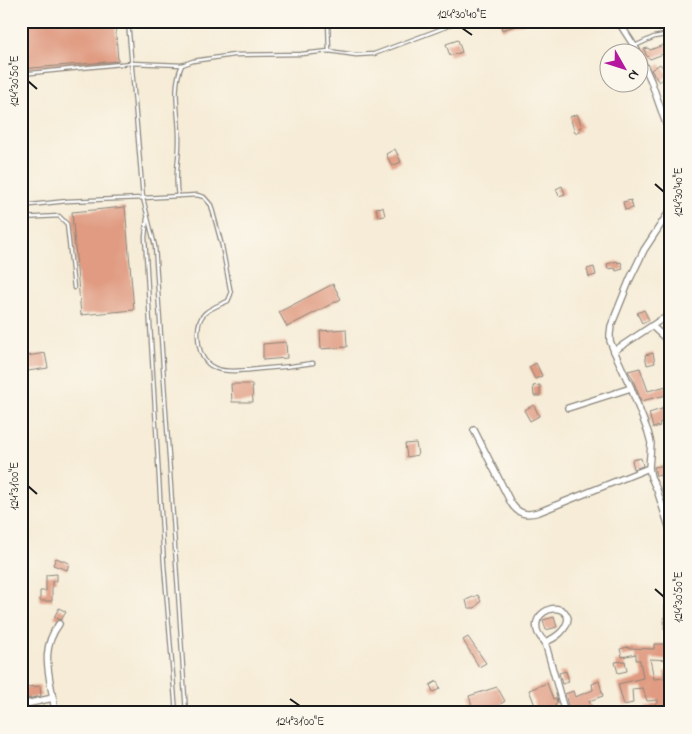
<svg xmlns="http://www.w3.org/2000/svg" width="692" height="734" font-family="'Indie Flower',sans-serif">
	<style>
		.building { fill: #e09b82 }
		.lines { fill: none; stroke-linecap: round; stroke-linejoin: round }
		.lane-casing { stroke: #89847a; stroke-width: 5 }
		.street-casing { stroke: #89847a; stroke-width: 8 }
		.lane { stroke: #fff; stroke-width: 2.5 }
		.street { stroke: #fff; stroke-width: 5.5 }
		.ticks { fill: none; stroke: #1c1c1c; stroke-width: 2 }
		.neatline { fill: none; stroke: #1c1c1c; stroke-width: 2 }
		.ticks-label { font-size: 12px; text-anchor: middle; fill: #1c1c1c }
	</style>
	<rect width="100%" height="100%" fill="#fbf7ec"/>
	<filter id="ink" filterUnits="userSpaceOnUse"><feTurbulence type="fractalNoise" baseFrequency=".02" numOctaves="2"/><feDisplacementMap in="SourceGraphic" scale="10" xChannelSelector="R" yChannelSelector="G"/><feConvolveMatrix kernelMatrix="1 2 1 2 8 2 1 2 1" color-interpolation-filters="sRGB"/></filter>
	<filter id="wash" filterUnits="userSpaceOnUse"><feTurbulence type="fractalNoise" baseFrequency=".0096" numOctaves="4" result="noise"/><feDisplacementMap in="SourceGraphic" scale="20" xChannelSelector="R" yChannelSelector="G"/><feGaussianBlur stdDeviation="1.12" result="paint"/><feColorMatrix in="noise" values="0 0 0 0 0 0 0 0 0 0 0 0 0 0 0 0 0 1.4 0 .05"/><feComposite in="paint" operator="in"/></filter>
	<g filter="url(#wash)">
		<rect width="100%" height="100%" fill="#f6ecd7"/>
		<g id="blocks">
			<!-- building -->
			<g class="building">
				<polygon points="21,21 115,21 118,61 21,69"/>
				<polygon points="500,21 525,21 525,23 502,30"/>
				<polygon points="458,40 462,52 450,56 446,44"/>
				<polygon points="671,42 671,51 650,59 646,55 644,49 648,48 650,50"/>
				<polygon points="660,64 669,75 659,82 651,70"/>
				<polygon points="577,114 582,127 579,128 580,131 575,133 570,117"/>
				<polygon points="395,149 401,162 392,166 386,154"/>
				<polygon points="562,186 565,194 559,196 556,189"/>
				<polygon points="631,200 633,208 625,210 623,202"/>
				<polygon points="125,207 134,310 81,315 72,212"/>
				<polygon points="383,207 385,216 378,217 376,208"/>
				<polygon points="617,261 618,263 621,262 623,269 616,271 615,268 608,269 607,264"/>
				<polygon points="594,267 596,275 589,277 587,269"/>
				<polygon points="333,284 341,299 287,327 279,312"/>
				<polygon points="644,310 649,320 642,323 637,313"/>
				<polygon points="346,329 347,347 321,349 320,331"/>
				<polygon points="286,342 287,358 263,360 263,344"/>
				<polygon points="45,353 48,368 21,372 21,357"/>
				<polygon points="653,353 655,363 647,365 645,355"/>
				<polygon points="536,363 542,376 535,379 529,367"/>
				<polygon points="640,368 648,391 670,385 671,394 641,401 632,377 628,371"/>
				<polygon points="231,384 252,384 253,402 232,402"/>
				<polygon points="540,385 540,396 534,396 533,386"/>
				<polygon points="534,405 539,416 530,421 524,410"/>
				<polygon points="667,406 671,420 659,423 660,426 653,428 649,413 662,409 662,407"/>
				<polygon points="416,443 418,455 407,457 405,444"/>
				<polygon points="641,458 643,466 634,469 632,460"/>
				<polygon points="671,464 671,490 662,491 661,475 656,476 654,467"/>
				<polygon points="56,558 69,563 67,570 53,565"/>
				<polygon points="57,574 57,581 52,581 52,601 40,601 40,591 46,591 46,575"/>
				<polygon points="478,595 481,601 475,608 468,608 466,600"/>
				<polygon points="665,597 671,597 671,629 664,630"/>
				<polygon points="59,608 66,612 61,620 54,617"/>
				<polygon points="554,617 557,627 546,630 543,620"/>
				<polygon points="468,637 486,663 479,667 463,640"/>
				<polygon points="654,644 671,644 671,660 650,659 654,679 665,678 664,672 671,670 671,700 668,701 670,711 665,713 656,713 655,710 645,713 633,713 658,703 658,700 647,701 643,688 632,689 633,703 624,705 618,684 643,678 640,660 636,660 636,654 622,657 620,649 628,647 628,648 654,649"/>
				<polygon points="625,661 627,671 618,673 615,662"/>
				<polygon points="566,671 569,682 562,684 559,673"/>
				<polygon points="437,681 440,689 433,692 430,685"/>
				<polygon points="599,681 603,696 589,701 592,709 584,713 570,713 565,694 573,691 575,697 593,690 592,684"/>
				<polygon points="547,683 553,699 556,698 557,703 555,705 556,709 553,710 554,713 538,713 529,690"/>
				<polygon points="40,686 41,696 21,700 21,690 25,690 25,687"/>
				<polygon points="497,687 505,701 495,708 480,713 474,713 469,696"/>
			</g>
		</g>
	</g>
	<g filter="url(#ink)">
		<use href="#blocks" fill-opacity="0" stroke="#89847a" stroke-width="1"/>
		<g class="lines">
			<!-- lane casing -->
			<g class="lane-casing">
				<g id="lane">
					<path d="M128,21l15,177 54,-3 7,2 7,8 11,41 9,48 -3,7c-18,8 -31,11 -30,34 1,42 30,37 61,34 18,-1 36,-3 54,-6"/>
					<polyline points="328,21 329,51"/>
					<polyline points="635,46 654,37 665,35"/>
					<polyline points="21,74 131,63 182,65"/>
					<path d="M178,196c-4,-22 1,-33 1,-54 1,-26 -8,-53 3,-77l11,-4 41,-6 67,-1 28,-3 27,4 18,-1 72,-27 10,-6"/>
					<polyline points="21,206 67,201 143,198 155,246 186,713"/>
					<polyline points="21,218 59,216 67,224 74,288"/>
					<polyline points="147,218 145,237 164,565 176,713"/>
				</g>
			</g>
			<!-- street casing -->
			<g class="street-casing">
				<g id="street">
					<polyline points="618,21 638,52"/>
					<polyline points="640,56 651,81 671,138"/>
					<polyline points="671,209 644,250 630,279 611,326 610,334 610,341 614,351 631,388 648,432 651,443 649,468 651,477 657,490 671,533"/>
					<polyline points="652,326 665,338 671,347"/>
					<polyline points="614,351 659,321 671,315"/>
					<polyline points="568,408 631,388"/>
					<path d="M474,430l37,73c7,11 15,13 28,9l110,-44"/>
					<path d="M545,642c11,-4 22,-12 23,-24 -8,-23 -49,0 -23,24l20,71"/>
					<path d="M53,698c-5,-28 -12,-50 6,-74"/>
					<polyline points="21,705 53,698 55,713"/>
				</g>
			</g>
			<!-- lane -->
			<use href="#lane" class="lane"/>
			<!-- street -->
			<use href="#street" class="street"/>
		</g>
	</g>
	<!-- ticks -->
	<path class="ticks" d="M462,28l10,7M28,81l9,8M655,184l9,8M28,486l9,8M655,589l9,8M290,699l10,7"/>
	<!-- margin -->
	<rect width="692" height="734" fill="none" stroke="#fbf7ec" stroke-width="55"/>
	<!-- north arrow -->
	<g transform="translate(624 68) rotate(129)"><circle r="24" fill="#fbf7ec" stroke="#a29f99"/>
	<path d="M0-4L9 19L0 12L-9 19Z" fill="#b5179e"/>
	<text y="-8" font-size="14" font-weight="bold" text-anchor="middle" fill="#1c1c1c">N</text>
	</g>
	<rect x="28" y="28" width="636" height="678" class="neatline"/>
	<g class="ticks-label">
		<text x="462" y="18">124°30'40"E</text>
		<text transform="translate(14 81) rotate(-90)" y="4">124°30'50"E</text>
		<text transform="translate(678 192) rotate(-90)" y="4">124°30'40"E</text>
		<text transform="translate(14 486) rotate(-90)" y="4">124°31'00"E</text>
		<text transform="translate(678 597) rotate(-90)" y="4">124°30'50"E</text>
		<text x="300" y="725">124°31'00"E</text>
	</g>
</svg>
